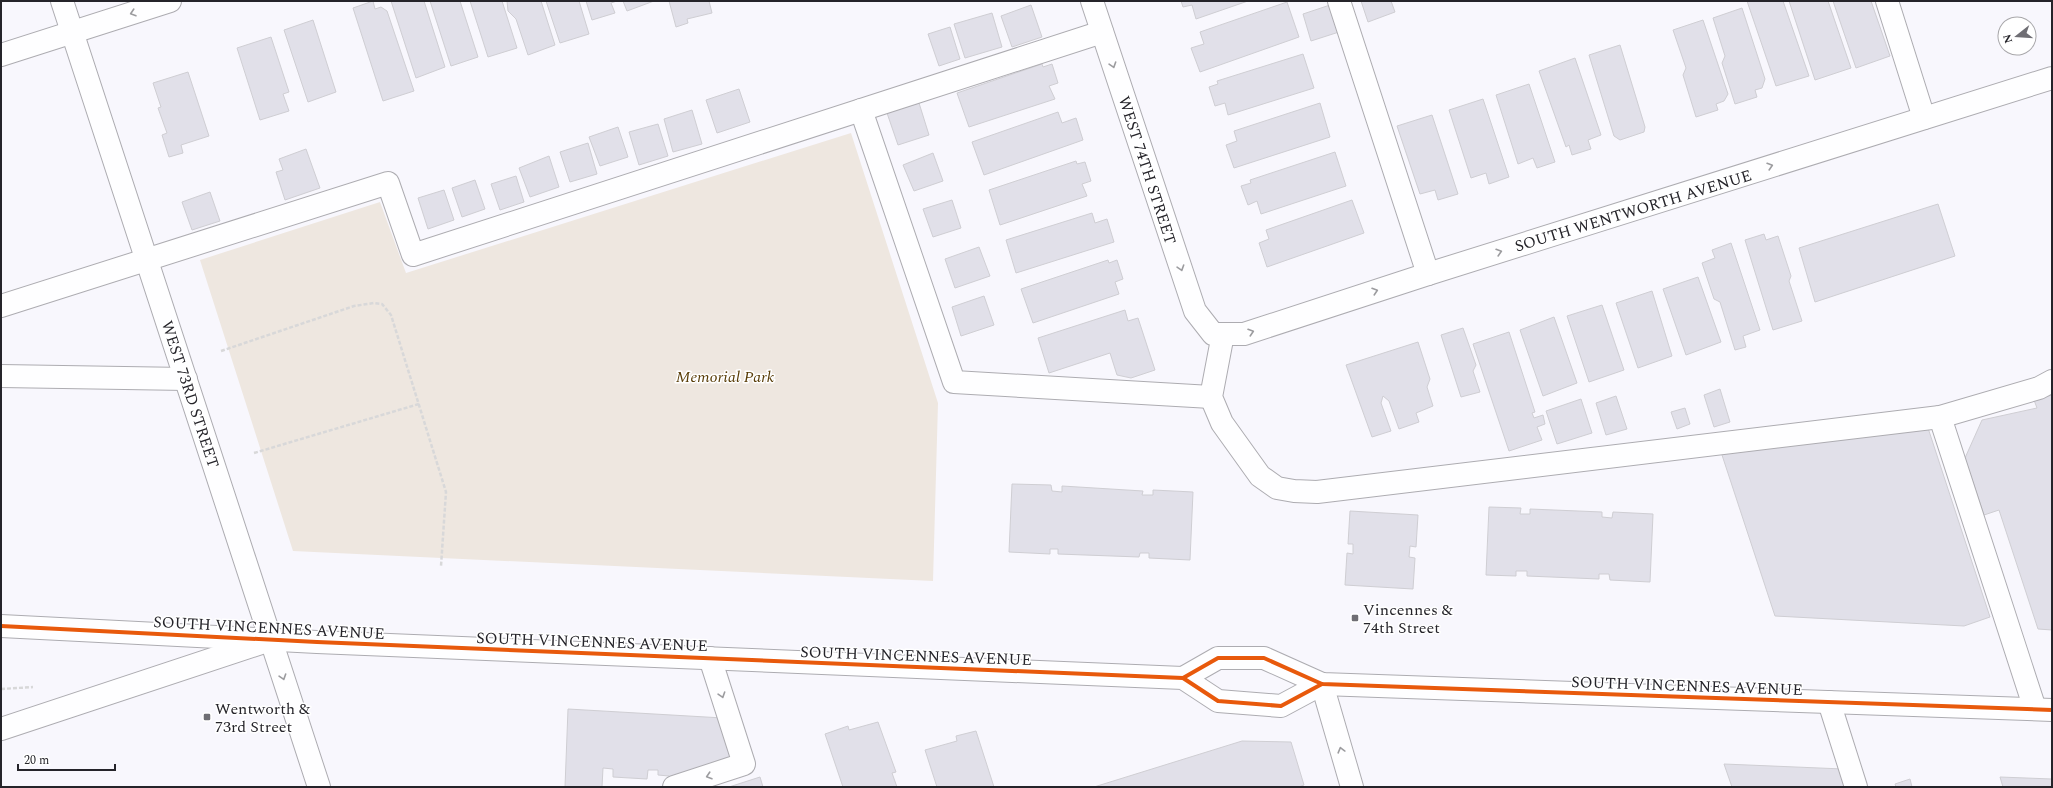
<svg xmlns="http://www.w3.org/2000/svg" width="2053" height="788" font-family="Spectral,serif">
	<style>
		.green { fill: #eee7e0 }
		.building { fill: #e1e0e9; stroke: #cfced3 }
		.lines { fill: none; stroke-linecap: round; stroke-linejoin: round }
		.minor-casing { stroke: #adacb1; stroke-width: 24 }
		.major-casing { stroke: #adacb1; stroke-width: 24 }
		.path { stroke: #d8d8d9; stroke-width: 2.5; stroke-dasharray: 4 2; stroke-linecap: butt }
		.minor { stroke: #fefeff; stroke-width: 22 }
		.major { stroke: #fefeff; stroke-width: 22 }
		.cycleway-casing { stroke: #fff; stroke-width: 6 }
		.cycleway { stroke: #e8590c; stroke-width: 4 }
		.oneway { stroke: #9c9c9f }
		.poi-dot { fill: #6f6e74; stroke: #fff; stroke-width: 1.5 }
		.labels { text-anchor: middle; stroke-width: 3; stroke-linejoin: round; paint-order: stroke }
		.street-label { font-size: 16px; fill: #25242a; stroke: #fff }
		.park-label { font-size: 16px; font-style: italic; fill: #583c06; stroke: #fff }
		.poi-label { font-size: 16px; fill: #25242a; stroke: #fff; text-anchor: start }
	</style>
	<rect width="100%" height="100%" fill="#f8f7fd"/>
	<!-- green -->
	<polygon class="green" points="851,133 938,403 933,581 293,551 200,260 380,202 406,273"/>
	<!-- building -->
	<g class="building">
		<polygon points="373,1 375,9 381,7 387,11 414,91 383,101 353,8"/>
		<polygon points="391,1 424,1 445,67 416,78"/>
		<polygon points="430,1 460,1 478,57 451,66"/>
		<polygon points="470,1 502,1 517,48 488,57"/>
		<polygon points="507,1 541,1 555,45 528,55 516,19 508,11"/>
		<polygon points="546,1 579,1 589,34 560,43"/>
		<polygon points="586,1 617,1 611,3 615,13 592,20"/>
		<polygon points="623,1 654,1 627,11"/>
		<polygon points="669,1 709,1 712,13 687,19 688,23 676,27"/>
		<polygon points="1181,1 1248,1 1196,19 1192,5 1183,7"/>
		<polygon points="1361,1 1391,1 1395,12 1368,22"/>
		<polygon points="1747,1 1783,1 1809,76 1776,86"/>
		<polygon points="1789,1 1828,1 1851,68 1815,80"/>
		<polygon points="1833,1 1871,1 1890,56 1856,68"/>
		<polygon points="1287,2 1299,37 1200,72 1191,48 1204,44 1200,32"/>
		<polygon points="1031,5 1042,37 1012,47 1001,16"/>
		<polygon points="1330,5 1339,32 1311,41 1303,14"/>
		<polygon points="1742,8 1765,79 1762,88 1755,90 1757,97 1735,104 1722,63 1725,56 1713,18"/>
		<polygon points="992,13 1002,47 965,58 954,24"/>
		<polygon points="313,20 336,92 308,102 284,30"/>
		<polygon points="1703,20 1728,94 1724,101 1716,104 1718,110 1696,117 1683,75 1686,68 1673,30"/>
		<polygon points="950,27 960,59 939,66 928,34"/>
		<polygon points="271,37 289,92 283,94 289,111 260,120 237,48"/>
		<polygon points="1620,45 1645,127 1644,132 1620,140 1614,136 1589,55"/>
		<polygon points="1303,54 1314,88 1228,115 1225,103 1215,106 1209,87 1218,84 1217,81"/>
		<polygon points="1575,58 1601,135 1588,140 1591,149 1572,155 1569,145 1566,147 1539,71"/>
		<polygon points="1042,64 1043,67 1052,64 1058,83 1049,86 1055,99 969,127 957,93"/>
		<polygon points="188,72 209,136 181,145 183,153 169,157 162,135 167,133 158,108 161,107 153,83"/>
		<polygon points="1529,84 1555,162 1537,168 1533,158 1518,164 1496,95"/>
		<polygon points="739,89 750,122 717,133 706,100"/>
		<polygon points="1483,99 1509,177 1489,184 1486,173 1471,178 1449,110"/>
		<polygon points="919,103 929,135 898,145 887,113"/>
		<polygon points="1320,103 1330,137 1234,168 1226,145 1237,141 1234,131"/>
		<polygon points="692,110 702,144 673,152 664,119"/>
		<polygon points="1058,112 1062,123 1076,118 1083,140 984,175 972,142"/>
		<polygon points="1432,115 1458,194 1438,200 1435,190 1420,194 1397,126"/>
		<polygon points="658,124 668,156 639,165 629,132"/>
		<polygon points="618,127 628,157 600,166 589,137"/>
		<polygon points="588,143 597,174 570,182 560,152"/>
		<polygon points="306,149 320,188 285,200 276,172 283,170 279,159"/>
		<polygon points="1335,152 1346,186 1261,214 1257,201 1248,205 1241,186 1251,183 1250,180"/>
		<polygon points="933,153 943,181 914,191 903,165"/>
		<polygon points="549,156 559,187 530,197 519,168"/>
		<polygon points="1076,161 1077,164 1085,162 1091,181 1082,184 1087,196 1000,225 989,190"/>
		<polygon points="516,176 524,202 500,210 491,184"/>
		<polygon points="475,180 485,209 462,217 452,188"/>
		<polygon points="444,190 454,220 428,229 418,198"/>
		<polygon points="210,192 220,221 192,230 182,202"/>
		<polygon points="952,200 961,228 933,237 923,209"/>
		<polygon points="1352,200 1364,233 1267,267 1259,243 1269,239 1266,230"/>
		<polygon points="1938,204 1955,256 1815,302 1799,248"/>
		<polygon points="1092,213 1095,223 1107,219 1114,242 1016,273 1006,240"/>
		<polygon points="1764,234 1766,240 1778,236 1791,276 1789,281 1802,321 1773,330 1745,240"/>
		<polygon points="1731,243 1760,330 1743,336 1746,347 1735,350 1720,302 1714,299 1702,263 1715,258 1712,250"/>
		<polygon points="979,247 990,276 955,288 945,259"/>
		<polygon points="1108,260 1109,263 1117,260 1123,279 1115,282 1119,294 1033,323 1021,289"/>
		<polygon points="1698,277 1721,342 1686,355 1663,289"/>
		<polygon points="1652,291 1672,356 1638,368 1616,303"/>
		<polygon points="984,296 994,325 961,336 952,307"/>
		<polygon points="1602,305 1624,370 1589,382 1567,316"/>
		<polygon points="1125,310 1128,321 1138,318 1155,370 1131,378 1117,375 1110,353 1049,373 1038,338"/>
		<polygon points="1554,317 1577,383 1543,396 1520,330"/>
		<polygon points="1463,328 1476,365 1473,371 1480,392 1461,397 1441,335"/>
		<polygon points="1509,332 1535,412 1532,413 1534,418 1543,415 1545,424 1537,427 1542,440 1509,451 1473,344"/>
		<polygon points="1418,342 1430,379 1427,387 1433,406 1416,413 1419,422 1399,429 1389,401 1383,396 1381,403 1391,431 1372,437 1346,365"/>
		<polygon points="1720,389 1730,422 1714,427 1704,395"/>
		<polygon points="2052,395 2052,630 2038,629 1999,510 1984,515 1965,458 1982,420 2037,408 2034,400"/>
		<polygon points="1616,396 1627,429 1606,435 1596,403"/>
		<polygon points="1581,399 1592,433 1557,444 1546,411"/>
		<polygon points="1685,408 1690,424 1677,429 1671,412"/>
		<polygon points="1928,428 1990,617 1964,626 1775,616 1721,452"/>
		<polygon points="1012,484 1051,485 1052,491 1062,492 1062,486 1143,491 1142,495 1153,495 1153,490 1193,492 1190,560 1149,558 1149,553 1140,553 1139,557 1058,554 1058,549 1050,549 1050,554 1009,552"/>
		<polygon points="1489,507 1521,508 1520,514 1530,514 1530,509 1602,512 1602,517 1612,518 1613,512 1653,514 1650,582 1610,580 1609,574 1599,574 1599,579 1527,576 1527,571 1516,571 1516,576 1486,575"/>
		<polygon points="1350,511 1418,515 1416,547 1410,546 1409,557 1415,558 1413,589 1345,585 1347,553 1353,554 1353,544 1348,544"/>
		<polygon points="568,709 723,718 736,757 671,780 669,776 658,775 658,770 648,770 647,779 613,777 613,769 603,768 602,787 565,787"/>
		<polygon points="878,722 896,772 892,773 897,787 843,787 825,734 848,726 849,730"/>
		<polygon points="976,731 994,787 937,787 925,750 957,741 956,736"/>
		<polygon points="1242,741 1291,742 1304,785 1299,787 1094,787"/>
		<polygon points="1724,764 1843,769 1849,787 1732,787"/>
		<polygon points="760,777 763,787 729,787"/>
		<polygon points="2000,777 2052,779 2052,787 2003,787"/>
		<polygon points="1910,779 1912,787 1896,787 1895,784"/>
	</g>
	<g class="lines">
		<!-- minor casing -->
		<g class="minor-casing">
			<g id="minor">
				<polyline points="62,1 319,787"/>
				<polyline points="1092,1 1195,311 1213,334 1244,334 1428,274 2052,78"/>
				<polyline points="1339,1 1428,274"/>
				<polyline points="1887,1 1924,118"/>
				<polyline points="1,55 170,1"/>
				<polyline points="861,110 954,382 1211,397"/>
				<polyline points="1,306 388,183 413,255 1102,32"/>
				<polyline points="1223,334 1211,397 1222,423 1260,476 1277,488 1294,491 1317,492 1940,417 2039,388 2052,381"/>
				<polyline points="1,376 186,379"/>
				<polyline points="1940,417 2035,709"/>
				<polyline points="1322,684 1352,787"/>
				<polyline points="1829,702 1856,787"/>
				<polyline points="1,729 270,640"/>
				<polyline points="674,787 744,764 710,658"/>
			</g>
		</g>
		<!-- major casing -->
		<g class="major-casing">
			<g id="major">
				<polyline points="1,626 317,642 1183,678 1218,701 1281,706 1322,684"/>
				<polyline points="1183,678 1218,658 1264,658 1322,684 2052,710"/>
			</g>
		</g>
		<!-- path -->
		<g class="path">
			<polyline points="221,351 354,306 374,303 382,304 391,315 446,492 441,566"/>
			<polyline points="254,453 419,404"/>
			<polyline points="1,689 33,687"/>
		</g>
		<!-- minor -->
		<use href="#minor" class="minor"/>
		<!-- major -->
		<use href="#major" class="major"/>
		<!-- cycleway casing -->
		<g class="cycleway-casing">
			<g id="cycleway">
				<polyline points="1,626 317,642 1183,678 1218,701 1281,706 1322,684"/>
				<polyline points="1183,678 1218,658 1264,658 1322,684 2052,710"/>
			</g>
		</g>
		<!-- cycleway -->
		<use href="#cycleway" class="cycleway"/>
	</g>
	<!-- one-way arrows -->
	<defs><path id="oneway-chevron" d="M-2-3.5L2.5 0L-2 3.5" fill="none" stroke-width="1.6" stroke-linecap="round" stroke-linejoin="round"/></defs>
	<g class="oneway">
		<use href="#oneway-chevron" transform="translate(133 13) rotate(162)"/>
		<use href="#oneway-chevron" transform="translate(1113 65) rotate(72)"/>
		<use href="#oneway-chevron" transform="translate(1770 166) rotate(-17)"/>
		<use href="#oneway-chevron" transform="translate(1499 252) rotate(-17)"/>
		<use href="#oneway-chevron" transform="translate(1181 268) rotate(72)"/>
		<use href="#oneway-chevron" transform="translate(1375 291) rotate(-18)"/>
		<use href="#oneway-chevron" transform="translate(1251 332) rotate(-18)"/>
		<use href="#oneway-chevron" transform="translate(283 677) rotate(72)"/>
		<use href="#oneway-chevron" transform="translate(722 695) rotate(72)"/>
		<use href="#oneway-chevron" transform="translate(1341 750) rotate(-105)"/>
		<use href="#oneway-chevron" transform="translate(709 776) rotate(162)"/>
	</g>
	<!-- markers -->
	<g class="poi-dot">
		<rect x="1351" y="614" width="8" height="8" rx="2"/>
		<rect x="203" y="713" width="8" height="8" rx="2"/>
	</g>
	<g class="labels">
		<!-- street labels -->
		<g class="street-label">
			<text transform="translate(1148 170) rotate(72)" y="6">WEST 74TH STREET</text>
			<text transform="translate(1633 210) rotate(-17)" y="6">SOUTH WENTWORTH AVENUE</text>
			<text transform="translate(191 394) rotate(72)" y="6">WEST 73RD STREET</text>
			<text transform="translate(269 627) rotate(3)" y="6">SOUTH VINCENNES AVENUE</text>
			<text transform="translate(592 641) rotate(2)" y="6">SOUTH VINCENNES AVENUE</text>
			<text transform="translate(916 655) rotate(2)" y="6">SOUTH VINCENNES AVENUE</text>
			<text transform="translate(1687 685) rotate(2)" y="6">SOUTH VINCENNES AVENUE</text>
		</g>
		<!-- park labels -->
		<g class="park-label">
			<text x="725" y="382">Memorial Park</text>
		</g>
		<!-- poi labels -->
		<g class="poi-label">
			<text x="1363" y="615">Vincennes &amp;<tspan x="1363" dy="18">74th Street</tspan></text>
			<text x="215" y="714">Wentworth &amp;<tspan x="215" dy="18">73rd Street</tspan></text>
		</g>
	</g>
	<!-- border -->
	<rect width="2053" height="788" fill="none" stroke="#25242a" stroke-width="4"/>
	<!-- north arrow -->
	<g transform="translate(2017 36) rotate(253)"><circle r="19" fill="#ffffff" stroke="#a8a7aa"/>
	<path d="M0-3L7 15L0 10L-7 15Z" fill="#6f6e74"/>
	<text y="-6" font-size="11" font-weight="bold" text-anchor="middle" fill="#25242a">N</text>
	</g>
	<!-- scale -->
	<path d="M18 764v6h97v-6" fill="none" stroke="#25242a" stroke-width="2"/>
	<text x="24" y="764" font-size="12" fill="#25242a" stroke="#ffffff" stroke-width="3" paint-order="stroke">20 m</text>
</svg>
